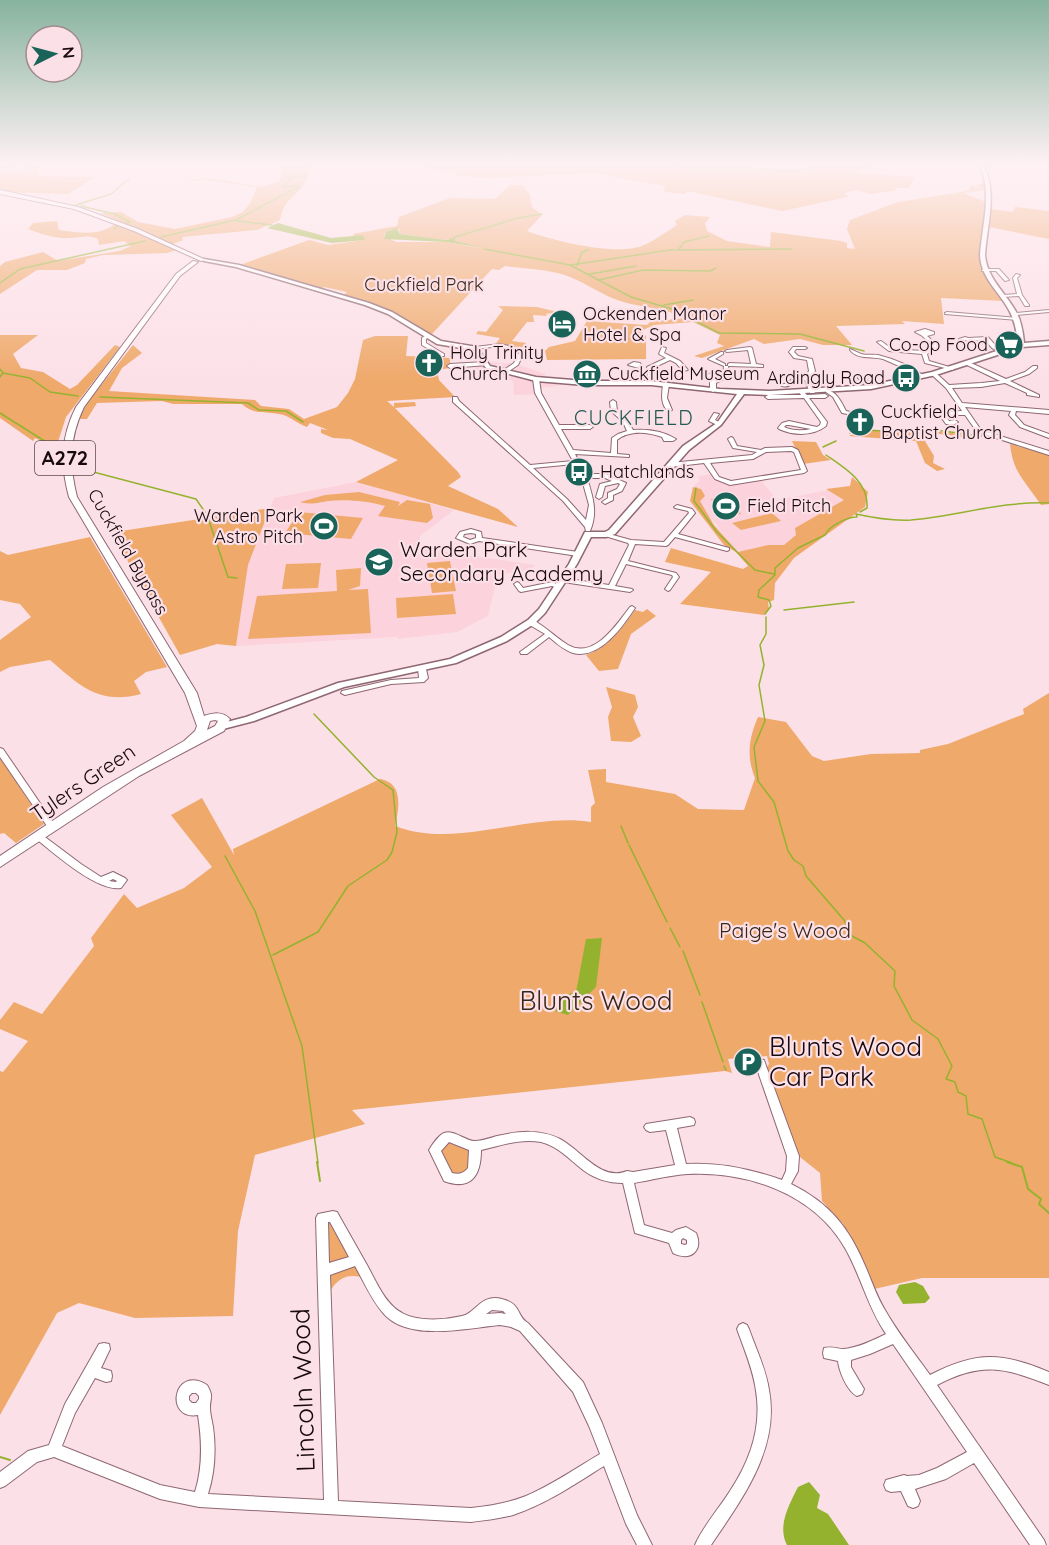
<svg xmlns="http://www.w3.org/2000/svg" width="1049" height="1545" font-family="Quicksand,sans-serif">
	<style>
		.built { fill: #fcd2dc }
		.green { fill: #efa96b; fill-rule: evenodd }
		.water { fill: #94b22e }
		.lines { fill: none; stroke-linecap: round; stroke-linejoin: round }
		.stream-far1 { stroke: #94b22e; stroke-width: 1.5 }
		.stream { stroke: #94b22e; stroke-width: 2 }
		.minor-casing { stroke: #8e6772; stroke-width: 2 }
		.major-casing { stroke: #8e6772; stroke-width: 3 }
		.highway-casing { stroke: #8e6772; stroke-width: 2 }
		.minor { fill: #fff; fill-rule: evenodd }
		.major { fill: #fff; fill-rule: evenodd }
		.highway { fill: #fff; fill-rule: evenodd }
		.labels { text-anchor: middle; stroke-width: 4.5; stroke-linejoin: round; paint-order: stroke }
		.far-park-label { font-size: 18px; fill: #392718; stroke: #fce0e7 }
		.far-poi-label { font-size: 18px; fill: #17090d; stroke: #fce0e7; text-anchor: start }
		.far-street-label { font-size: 18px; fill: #17090d; stroke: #fce0e7 }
		.far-quarter-label { font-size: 20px; letter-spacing: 1.5px; fill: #225a51; stroke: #fce0e7 }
		.shield { fill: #fce0e7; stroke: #5c4a4e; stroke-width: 1.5 }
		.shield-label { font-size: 20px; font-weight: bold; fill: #17090d }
		.poi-label { font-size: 21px; fill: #17090d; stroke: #fce0e7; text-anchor: start }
		.street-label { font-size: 21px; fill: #17090d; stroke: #fce0e7 }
		.park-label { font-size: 21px; fill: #392718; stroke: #fce0e7 }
		.near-park-label { font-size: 26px; fill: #392718; stroke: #fce0e7 }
		.near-poi-label { font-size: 26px; fill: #17090d; stroke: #fce0e7; text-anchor: start }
		.near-street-label { font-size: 26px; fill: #17090d; stroke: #fce0e7 }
	</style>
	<rect width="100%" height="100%" fill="#fce0e7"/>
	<!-- built -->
	<g class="built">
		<polygon points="491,362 516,364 546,374 542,379 559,381 558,386 537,388 539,394 514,395 513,381 475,369 476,365"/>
		<polygon points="714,474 730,483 760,479 777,500 850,486 865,507 806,544 737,552 707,513 700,501 701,489 693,487 700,480 698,476"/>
		<polygon points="356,482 454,510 420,536 420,548 535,565 532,569 498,575 488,616 457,632 398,639 397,637 236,646 248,565 274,498"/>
	</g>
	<!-- green -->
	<g class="green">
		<polygon points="26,164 39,164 39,176 95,177 68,194 0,192 0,171 31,170"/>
		<path d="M281,164h29c-3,34 -25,27 -30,56l-23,10 -75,7 1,3 -15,6 9,4 -10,3 -64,2 -17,4 -1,4 -18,7h-30l-37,24v-28l5,-4 38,-10 15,9 62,-10 11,-5 -7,-5 -25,4 -1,-6c-11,-5 -17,-1 -28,-1 -14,1 -29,-4 -42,-9l5,-6 24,-2 2,9c22,3 42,7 60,-9l-19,-8 21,-1 17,10 37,7 57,-12 11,-5 8,-10 6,-15 -50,-7 -22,1 23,-3 54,9 18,-6 1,-8 -4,-5z"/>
		<polygon points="426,164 685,164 804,170 815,164 873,164 857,173 915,177 909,188 894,188 898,190 870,194 857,190 844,193 848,197 782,211 687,191 685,194 664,192 665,186 592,173 488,178 454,175 456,173 428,168"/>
		<path d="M982,183h2v7l-21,3 23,9 -6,64 24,35 -63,-3 3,26 -42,-3 3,3 -69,2 16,19h-29l-23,-6 -36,5 -10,-5 -52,19 -8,-2 30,-10 -7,-3 3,-8 -27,-13 -39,3 -13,6 5,5v23l-99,1 -2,-9 4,-4 26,-6 12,-20 60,4 3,-3 34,-4c-23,-12 -48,-10 -72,-20 -16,-7 -30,-17 -47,-23 -18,-6 -41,-6 -60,-9l-6,4 -7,-1 -61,66 -40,-23 -47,-17 3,-3 -23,-5 -4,3 -83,-24 72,-26 19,5 36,-5 -1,-5 -8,2 -2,-3 44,-8 2,-9 51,-19 45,1 15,-14h13l7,10 2,12 10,8 -15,16c26,10 92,26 117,14 12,-5 22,-13 33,-20l-2,-4 10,-6 25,2 -5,6 2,8 20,10 43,6 1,-15 70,9 6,2v5l8,1 -8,-20 3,-9 48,-18 70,-11 3,-6 10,4 -4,-4zM399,229l1,5 47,6 8,-2 -1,3 26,7 -34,-6h-50l-12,-6 2,-4z"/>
		<polygon points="1015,207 1049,211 1049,239 989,227 991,209 1013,212"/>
		<polygon points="498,306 537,307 558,312 546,314 547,316 533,315 534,322 527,322 512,341 526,343 523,347 495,345 500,338 476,334 478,331 486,332 503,310"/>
		<polygon points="0,335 38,335 13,354 21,368 43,372 70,389 77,385 115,345 120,347 66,417 56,448 35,438 33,441 0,418"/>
		<path d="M375,336h33l-2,20 44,2v10l-13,2 2,10 16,17 -68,4 7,6v-4l21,-1 1,4 -21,2 63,64 3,5 -13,9 50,23 20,18 -162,-45 42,-22 -48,-21 -17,-1 -12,-5v-4l7,1 -18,-7 -3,4c-10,-3 -18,-12 -28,-13 -15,-3 -25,1 -37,-10h-69l-11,-3 -65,2 -10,16h-8l8,-16 46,-58 9,8 -20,15 -13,23 146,9 6,6 28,3 15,10 33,-12 11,-14 7,-14 8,-39z"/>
		<polygon points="860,430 927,430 977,436 976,439 919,431 934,456 933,463 945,469 937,471 925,463 916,441 849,436"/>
		<polygon points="792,441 816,442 823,455 831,460 803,464"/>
		<path d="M1010,444l39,11v49l-8,1c-16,-24 -28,-32 -31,-61z"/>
		<polygon points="852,477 868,492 865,507 794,558 775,583 774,600 768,602 769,609 764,615 680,604 711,572 665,562 671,548 743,569 748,566 736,552 724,545 690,501 693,487 701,489 705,496 700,501 714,525 738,552 768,545 784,545 796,535 795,528 844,500 826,489 850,486"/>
		<path d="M359,492l41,10 -2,4 9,-6 23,4 3,14 -6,5 -49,-7 7,-10c-17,-5 -39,-7 -57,-5 -12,2 -15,4 -28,1l25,-7z"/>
		<polygon points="730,497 741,514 722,516 711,499"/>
		<polygon points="270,508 248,565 236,646 217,644 180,655 129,564 115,532"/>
		<polygon points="299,512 363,518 351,539 285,533"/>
		<polygon points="772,513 781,521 741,530 732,523"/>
		<path d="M90,537l77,130 -21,5 -12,9 7,13c-42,11 -61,-8 -91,-34l-40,7 -10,5v-32l31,-23 -11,-13 -20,-4v-49l8,4z"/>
		<polygon points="450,561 456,591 432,593 427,563"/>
		<polygon points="321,563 318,588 282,589 286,564"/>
		<polygon points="361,568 360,586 348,590 368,589 371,633 248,639 257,596 337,591 336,570"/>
		<polygon points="453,594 456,614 397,618 396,598"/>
		<path d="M647,609l9,7 -25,18 -13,35 -19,2 -13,-16c22,-7 36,-27 49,-45l8,2z"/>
		<polygon points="606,687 635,695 638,707 633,717 641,736 631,742 611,741 608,717 612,707"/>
		<path d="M1049,693v585h-127l-52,12 -14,-41 -13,-25 -21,-23 -2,-28 -20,-16 -34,-88 3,-5 -2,-8 -39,3 4,14 -7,-2 -373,39 13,14 -110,31 -17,76 -5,85 -98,2 -56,-15 -22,10 -57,102v-344l3,1 25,-31 -28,-12v-9l14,-18 28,12 52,-68 -3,-8 33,-44 13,14 47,-20 28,-21 -41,-52 31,-17 32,57 -1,-6 147,-70c24,4 19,30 15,47 62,24 132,-14 196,-4v-15l4,-4 -7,-33 18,-1v13l69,12 23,15 46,1 11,-32c-9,-22 -6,-40 3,-61l28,5 26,34 12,5 47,-7 49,-1v-3l28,-6 76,-30 -1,-5z"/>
		<polygon points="0,758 44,824 16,843 4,833 0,834"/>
		<polygon points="448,1140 468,1148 472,1154 469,1173 451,1174 439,1152"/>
		<path d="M333,1216l35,63c-17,-6 -28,-4 -38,12l-8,-73z"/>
	</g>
	<!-- water -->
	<g class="water">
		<polygon points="278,223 331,238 363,235 365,240 332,243 267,228"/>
		<polygon points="397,228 400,234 447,240 455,237 455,241 484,248 446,242 384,239 386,232"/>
		<polygon points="602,938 596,987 568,1015 555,1011 556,997 576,992 586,939"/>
		<polygon points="915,1282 923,1286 930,1298 925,1303 903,1304 896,1292 899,1285"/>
		<path d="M809,1482l11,13 -3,13 11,6 21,31h-62c-10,-19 2,-40 11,-58z"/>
	</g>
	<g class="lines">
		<!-- stream-far1 -->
		<g class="stream-far1">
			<polyline points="669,164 708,170 800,171"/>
			<polyline points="289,177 306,176"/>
			<polyline points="76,205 111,194 129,179"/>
			<polyline points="81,206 115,214 130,222 127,223"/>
			<polyline points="237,221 272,225"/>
			<polyline points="114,229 118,226"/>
			<polyline points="161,237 236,220 300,186 283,187 291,178 285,176 287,164"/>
			<polyline points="455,237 518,218 542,214"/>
			<polyline points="484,249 570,265 631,297 672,309 719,333 800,334 864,351"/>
			<polyline points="679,249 684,242 709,236"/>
			<polyline points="571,265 670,250 792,249"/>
			<polyline points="577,265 582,252 588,250"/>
			<polyline points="590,274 636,266"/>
			<polyline points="599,280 643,270 710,271 716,268"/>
			<polyline points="0,283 20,269 145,241"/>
			<polyline points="664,305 693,300"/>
			<polyline points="0,369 3,373 0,377"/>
			<polyline points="3,373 30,378 50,392 78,396"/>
			<polyline points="100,397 248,403 259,410 286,411 303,422"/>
			<polyline points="0,413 54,447"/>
			<polyline points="862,430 886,431"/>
			<polyline points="890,431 927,429 982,436"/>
			<polyline points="850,433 856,429"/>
			<polyline points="823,447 836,441"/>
			<polyline points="79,454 82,469 196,499 207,515 228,577 237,578"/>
			<path d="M826,455c19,13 43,27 41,53l-7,4"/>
			<polyline points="696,488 694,501 717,532 755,570 774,574"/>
			<polyline points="784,610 854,602"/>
			<path d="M765,614l6,-8 -2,-6 -11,-3 1,-7 16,-15v-7l23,-20 27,-13c4,-9 22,-18 32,-18l-1,-3c18,4 37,7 55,6 46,-4 91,-19 138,-17"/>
			<polyline points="766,617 766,634 760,645 764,665 759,685 765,721 754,747 758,781 774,802 788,851 794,860 803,866 806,876 844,920 852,936 865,943 895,971 894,986 912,1020 938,1039 952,1066 946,1079 955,1082 958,1092 966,1096 968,1114 982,1119 995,1157 1012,1163"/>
			<polyline points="621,826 628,843"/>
			<polyline points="629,845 667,922"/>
			<polyline points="225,856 255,911 302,1046 318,1163"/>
			<polyline points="670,928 680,947"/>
			<polyline points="683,951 700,995"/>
			<polyline points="273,955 318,932 348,886 387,860 392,852 397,832 393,790 374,777 314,714"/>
			<polyline points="702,1002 723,1062"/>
			<polyline points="724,1066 726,1070"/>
		</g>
		<!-- stream -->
		<g class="stream">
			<polyline points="317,1162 320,1181"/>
			<polyline points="1007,1162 1022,1167 1028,1189 1041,1199 1039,1204 1049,1213"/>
			<polyline points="0,1457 10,1460"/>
		</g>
		<!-- minor casing -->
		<g class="minor-casing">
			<g id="minor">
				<polygon points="0,165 13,166 0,167"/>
				<polygon points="984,269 999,269 1009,280 1005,281 996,271 982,271 982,270"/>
				<polygon points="1016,274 1020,275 1017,278 1022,295 1029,305 1029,306 1025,306 1019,296 1003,297 1001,296 1003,295 1017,294 1013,278"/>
				<polygon points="1049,310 1049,312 1016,315 1014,314 1016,313"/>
				<polygon points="947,312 1018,318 1020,319 1018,320 945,314 945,313"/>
				<polygon points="925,329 934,332 934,334 927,336 939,346 927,354 929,361 953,368 953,370 925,363 922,354 889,351 877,342 881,341 892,349 923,351 934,346 921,335 915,332"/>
				<polygon points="426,335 430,336 426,339 426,343 444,354 444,356 440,356 422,345 422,338"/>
				<polygon points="965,337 968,338 988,337 996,346 1006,352 1002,353 992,348 985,340 969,341 959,339"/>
				<polygon points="500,344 525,350 518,365 509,371 504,370 514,363 520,351 500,346 475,349 473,348 475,347"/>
				<polygon points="662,347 666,348 664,353 680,361 688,370 683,371 676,363 670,360 653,368 654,383 649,384 647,367 666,358 659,354"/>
				<polygon points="750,347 752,348 756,364 763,365 763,367 728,366 728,364 730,363 751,364 748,350 727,352 725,351 727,350"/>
				<path d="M793,347h12l2,1 -2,1h-9l-2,3 4,4 14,3 3,12 -5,8 5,13 -1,1h-4l-5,-13h-8c-4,4 -11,9 -17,5l8,-2 6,-6h11l4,-6 -2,-11 -13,-2 -5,-6z"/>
				<path d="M850,349c3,1 6,3 9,4 5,3 13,1 19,2 16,4 33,11 46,21l-5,1c-11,-7 -24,-13 -36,-18 -12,-3 -25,1 -33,-9z"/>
				<polygon points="721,352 723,352 723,354 715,359 725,364 725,366 728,366 729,376 716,383 716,390 713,392 710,390 710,382 715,379 699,374 702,372 720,377 723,375 724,366 708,359"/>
				<polygon points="485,362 488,364 487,365 450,368 447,366 450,364"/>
				<polygon points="634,362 640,363 642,366 639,368 628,365"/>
				<polygon points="967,363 971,363 1006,379 1025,372 1033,366 1037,366 1037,368 1029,374 1010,381 1039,395 1039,397 1027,395 1027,393 1005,383 981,387 952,388 962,403 1049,410 1049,414 1016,411 1015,415 1024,425 1049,434 1049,438 1020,427 1009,415 1011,411 965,407 981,430 1049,451 1049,455 977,432 965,415 945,415 949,421 955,420 958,422 955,424 946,424 938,413 939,412 962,411 946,388 932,375 932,373 936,373 949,385 981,383 1000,381 967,365"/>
				<polygon points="858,376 862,376 873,386 873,388 869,388 858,378"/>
				<path d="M536,377l3,2 2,14 18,32h31l3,2 -3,2h-29l12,21 38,3 1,-15 6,-4 9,-3 -4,-9 -12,-11 -1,-9 3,-2 3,2 1,9 10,9 6,10c14,-1 30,1 43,9l-3,2h-9l-2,-4c-15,-5 -32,-7 -45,3v14l12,1v2l-54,-3 3,6 3,2 -1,1 6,11h20l20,9 -4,8 -9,4v5l-8,4 -3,-2 6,-4v-5l9,-4 3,-5 -2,-1 -13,3 -3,11 -3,2 -3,-2 4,-13 12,-3 -7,-3h-18c6,19 11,35 3,53h-4l-1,-4 -22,-26 -110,-99v-5h4l2,4 71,64 43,-4 -38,-68 -2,-14zM574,464l7,12 8,29 -3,15 -19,-21 -34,-31z"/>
				<path d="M666,382l3,2 -2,14 5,12 -3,2c-9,-7 -7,-18 -6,-28z"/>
				<path d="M802,390l5,5 18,-1 3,2 -3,2h-16l18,24 -1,4c-13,10 -32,10 -47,3l-1,-1 4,-5 7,-2 28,6 3,-2 1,-3 -17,-24 -36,1 -3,-2 3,-2h33l-2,-3zM786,425h3l22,4c-9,2 -18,2 -27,-2z"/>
				<path d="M826,390c11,1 15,12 20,21l18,4v2l-22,-4 -9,-16 -7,-5z"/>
				<polygon points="714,413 719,414 715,420 721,423 721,425 717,425 709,421"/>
				<path d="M731,437l2,1 4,8 24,4 4,-2 27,-1 6,3 9,21 -3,2 -74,12 -15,-6 -11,-16 -34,4 -3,-2 3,-2 82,-8 5,-3 -24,-4 -5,-9zM791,451l3,1 7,18 -70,11 -12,-4 -9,-14 43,-4 13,-7z"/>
				<polygon points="677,505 692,509 695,513 678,534 729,548 729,550 727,551 675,537 668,545 666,546 635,544 628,561 676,573 679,577 670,590 668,591 665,589 673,577 672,575 626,564 615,586 632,589 633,590 630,592 563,582 560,580 563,578 609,585 629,545 628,543 605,536 605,534 609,534 631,540 664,542 689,513 688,511 675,508 674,507"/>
				<path d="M471,529l10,3 1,6 96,14 3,2 -3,2 -99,-15 -9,3 -14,-6 4,-6zM471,533l5,1v4l-6,2 -7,-3 1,-3z"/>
				<polygon points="517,582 519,583 523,588 552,582 561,586 558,588 552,586 521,592 519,591 514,584"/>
				<path d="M632,606l3,2c-12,18 -35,52 -62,45 -9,-3 -17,-10 -24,-16l-22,17h-6l-1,-2 25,-18 -17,-10 -1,-2 1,-2h6l4,3c11,7 20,16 30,22 26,15 49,-21 62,-38z"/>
				<polygon points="419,667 422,667 426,669 428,678 424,682 391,684 345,695 341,693 342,691 391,680 419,678 418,669"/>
				<polygon points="0,748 3,749 55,825 56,827 55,829 49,829 0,757"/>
				<path d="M38,833l3,1 40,30 20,13 12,-5 12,6 2,2 -6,8c-24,4 -67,-35 -86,-50l-1,-2 1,-2zM113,879l4,2 -1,1 -7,-1z"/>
				<path d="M760,1059l4,1 1,3 34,93 -1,15 -7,13c39,19 59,45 75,84 6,14 11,29 19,42 13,23 30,44 45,65 46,-24 72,-23 119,-3v13c-45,-18 -68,-23 -112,0l107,155 2,5h-16l-56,-82 -28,16 -31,10 5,12 -2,5 -5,2 -5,-2 -7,-15 -10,1 -5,-2 -2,-5 2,-5 18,-5 3,1 12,-1 18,-7 30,-16 -74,-108 -23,10 -19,6v7l13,22 -2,5 -5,2c-10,-5 -18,-25 -19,-35l-14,-3 -1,-5 1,-5c8,-2 13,1 20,1 13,-1 30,-9 42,-15 -18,-26 -25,-58 -41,-86 -31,-54 -97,-77 -157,-74 -18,1 -36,6 -54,9l10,42 28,8 4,-3 10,-3 10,6c8,18 -6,29 -23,20l-4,-10 -34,-10 -12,-50c-15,0 -28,-4 -40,-13 -13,-10 -25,-24 -42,-28 -21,-4 -41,4 -60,8 0,26 -10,41 -37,31l-15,-31c3,-5 10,-15 15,-17 10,-4 21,8 31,8 7,0 15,-3 22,-5 22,-5 43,-7 63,3 21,11 41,43 67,32l6,1 42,-7 -9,-35 -16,2 -4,-2 -2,-3 2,-3 44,-7 4,2 1,3 -1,3 -17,3 9,36c33,-2 65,5 96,16l4,-9 1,-15 -32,-93 1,-3zM449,1142l20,8 -1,18c-4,5 -9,7 -16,5l-11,-22zM683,1238l4,2v4l-2,1 -4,-1v-4z"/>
				<path d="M333,1211l4,1c10,18 20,35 30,53 9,16 18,39 35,48 16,9 43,7 60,3 13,-2 19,-23 40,-17 20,5 14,17 26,24l55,59 19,41 35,92 15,30h-15l-11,-21 -22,-58c-29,18 -58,38 -91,49 -14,4 -28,5 -42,7l-272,-15 -39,-8 -106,-42 -17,5 -32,24 -5,2v-16l28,-21 21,-6 16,-41 34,-60 5,-1 5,1 1,5 -9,19 10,3 1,5 -1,5 -5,1 -11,-4 -20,35 -13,33 98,39 35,7c8,-25 7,-51 3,-77 -34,6 -25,-51 9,-30 7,12 3,12 3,23 0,6 2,13 3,19 3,22 2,45 -5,67l116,6 -8,-282 2,-4zM328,1222h2l19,35 -20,6zM355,1266c9,16 17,35 29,48 25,28 83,14 116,11l11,2 9,4 53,61 16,34 11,28c-24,14 -48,31 -74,42 -18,7 -36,10 -55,12l-133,-7 -8,-226zM492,1310l11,1 3,3 -6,-1 -14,1zM192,1393h4l3,3v3l-3,4h-4l-3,-3v-4z"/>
				<path d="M743,1323l4,2 2,4c7,20 17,40 20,61 11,59 -27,109 -58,155h-16c7,-17 25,-38 35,-54 20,-30 32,-64 26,-100 -3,-22 -12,-42 -19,-62l2,-4z"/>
			</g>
		</g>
		<!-- major casing -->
		<g class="major-casing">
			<path id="major" d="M979,164h4c15,28 4,61 2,91 2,23 19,36 30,55 6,10 8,21 9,33l25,-2v4l-27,2 -86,28 -65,14 -101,6 -26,-1 -23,31 -32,25 -74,84 -9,3h-15l-14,27 -32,49 -11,11 -27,17 -51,22 -112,24 -90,34 -31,8 -4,-1 -1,-2 1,-2 27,-7 92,-34 112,-24 51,-22 27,-17 11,-11 30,-45 16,-32h20l4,-2 74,-84 34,-23 20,-29 -86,-9h-66l-49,-4 -50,-13 -13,-18 -36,-6 -49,-30 -23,-9 -129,-38 -32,-6v-2l35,6 130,38 23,9 49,29 36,6 13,19 46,11 49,4h66l69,8 50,2 101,-6 61,-13 86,-28c-1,-11 -3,-22 -8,-32 -10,-20 -29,-33 -30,-57 2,-30 13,-63 -1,-91z"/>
		</g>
		<!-- highway casing -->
		<g class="highway-casing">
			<g id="highway">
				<polygon points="0,190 78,207 138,229 206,260 201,261 134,231 74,209 0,194"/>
				<path d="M193,261l5,1 -18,14 -96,131c-15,31 -15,58 -7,90l120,196 7,23c10,-3 18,-5 26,3l-6,12 -85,45 -139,91v-11l103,-69 81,-46 11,-10 2,-5 -12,-33 -116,-196c-9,-33 -8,-60 7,-90l100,-133zM215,720l3,1 -3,5 -8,4 3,-9z"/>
			</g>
		</g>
		<!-- minor -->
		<use href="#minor" class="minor"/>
		<!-- major -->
		<use href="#major" class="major"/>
		<!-- highway -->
		<use href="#highway" class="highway"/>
	</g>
	<!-- sky -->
	<linearGradient id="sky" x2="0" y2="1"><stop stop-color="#86b39e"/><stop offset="0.43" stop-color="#fef1f4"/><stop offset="1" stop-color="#fef1f4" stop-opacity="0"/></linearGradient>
	<rect width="1049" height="380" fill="url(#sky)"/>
	<!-- icons -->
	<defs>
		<g id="hotel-disc" transform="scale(1.5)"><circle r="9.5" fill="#1a6359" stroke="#fce0e7"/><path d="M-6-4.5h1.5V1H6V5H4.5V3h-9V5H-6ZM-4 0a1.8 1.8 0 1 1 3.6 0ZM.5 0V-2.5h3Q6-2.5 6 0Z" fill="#fff"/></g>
		<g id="supermarket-disc" transform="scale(1.5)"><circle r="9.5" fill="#1a6359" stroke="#fce0e7"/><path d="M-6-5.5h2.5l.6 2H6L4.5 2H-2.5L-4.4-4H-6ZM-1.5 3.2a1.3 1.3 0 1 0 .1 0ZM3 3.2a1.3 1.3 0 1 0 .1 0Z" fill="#fff"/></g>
		<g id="church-disc" transform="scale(1.5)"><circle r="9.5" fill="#1a6359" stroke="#fce0e7"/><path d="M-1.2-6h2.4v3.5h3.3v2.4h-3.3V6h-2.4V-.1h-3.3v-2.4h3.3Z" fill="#fff"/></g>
		<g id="museum-disc" transform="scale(1.5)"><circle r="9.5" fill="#1a6359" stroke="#fce0e7"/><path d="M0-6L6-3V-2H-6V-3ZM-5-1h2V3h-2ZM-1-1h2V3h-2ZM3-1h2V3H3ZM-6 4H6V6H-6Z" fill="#fff"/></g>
		<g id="bus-disc" transform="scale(1.5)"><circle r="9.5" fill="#1a6359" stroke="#fce0e7"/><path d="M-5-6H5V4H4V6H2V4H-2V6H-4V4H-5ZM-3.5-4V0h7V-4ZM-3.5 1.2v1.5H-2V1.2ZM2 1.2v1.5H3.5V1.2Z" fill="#fff"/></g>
		<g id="stadium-disc" transform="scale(1.5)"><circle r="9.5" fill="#1a6359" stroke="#fce0e7"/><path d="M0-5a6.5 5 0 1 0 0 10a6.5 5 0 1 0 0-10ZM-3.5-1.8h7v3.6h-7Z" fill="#fff"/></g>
		<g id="school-disc" transform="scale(1.5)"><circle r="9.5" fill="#1a6359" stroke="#fce0e7"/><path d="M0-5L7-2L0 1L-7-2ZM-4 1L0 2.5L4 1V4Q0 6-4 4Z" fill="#fff"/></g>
		<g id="parking-disc" transform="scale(1.5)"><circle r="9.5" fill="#1a6359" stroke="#fce0e7"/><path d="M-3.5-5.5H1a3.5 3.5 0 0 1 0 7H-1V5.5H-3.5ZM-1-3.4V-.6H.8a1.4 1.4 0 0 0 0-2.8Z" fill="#fff"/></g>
	</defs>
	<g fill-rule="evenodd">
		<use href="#hotel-disc" x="562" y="324"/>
		<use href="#supermarket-disc" x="1009" y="345"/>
		<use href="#church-disc" x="429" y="363"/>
		<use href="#museum-disc" x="587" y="374"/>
		<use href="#bus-disc" x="906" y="378"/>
		<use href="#church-disc" x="860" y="422"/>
		<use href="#bus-disc" x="579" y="472"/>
		<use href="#stadium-disc" x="726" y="506"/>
		<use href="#stadium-disc" x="324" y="526"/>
		<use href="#school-disc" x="379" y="562"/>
		<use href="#parking-disc" x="748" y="1062"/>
	</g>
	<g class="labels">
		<!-- far-park labels -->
		<g class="far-park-label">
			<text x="424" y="291">Cuckfield Park</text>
		</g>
		<!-- far-poi labels -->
		<g class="far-poi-label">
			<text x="583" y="320">Ockenden Manor<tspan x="583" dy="21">Hotel &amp; Spa</tspan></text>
			<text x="988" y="351" text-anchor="end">Co-op Food</text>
			<text x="450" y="359">Holy Trinity<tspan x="450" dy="21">Church</tspan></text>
			<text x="608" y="380">Cuckfield Museum</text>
			<text x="885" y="384" text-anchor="end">Ardingly Road</text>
			<text x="881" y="418">Cuckfield<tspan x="881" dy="21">Baptist Church</tspan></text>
			<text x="600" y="478">Hatchlands</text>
			<text x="747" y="512">Field Pitch</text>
			<text x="303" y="522" text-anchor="end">Warden Park<tspan x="303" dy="21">Astro Pitch</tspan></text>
		</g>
		<!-- far-street labels -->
		<g class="far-street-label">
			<text transform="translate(128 552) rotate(60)" y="6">Cuckfield Bypass</text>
		</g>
		<!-- far-quarter labels -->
		<g class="far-quarter-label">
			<text x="634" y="425">CUCKFIELD</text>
		</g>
		<!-- shield labels -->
		<rect class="shield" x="35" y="441" width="60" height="34" rx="4.5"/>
		<g class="shield-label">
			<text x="65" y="465">A272</text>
		</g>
		<!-- poi labels -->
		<g class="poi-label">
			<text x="400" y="557">Warden Park<tspan x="400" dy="24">Secondary Academy</tspan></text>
		</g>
		<!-- street labels -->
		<g class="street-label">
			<text transform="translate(83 783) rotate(-34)" y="7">Tylers Green</text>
		</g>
		<!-- park labels -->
		<g class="park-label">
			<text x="785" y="938">Paige's Wood</text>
		</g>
		<!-- near-park labels -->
		<g class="near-park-label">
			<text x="596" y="1010">Blunts Wood</text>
		</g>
		<!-- near-poi labels -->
		<g class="near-poi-label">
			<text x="769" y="1056">Blunts Wood<tspan x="769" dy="30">Car Park</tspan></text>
		</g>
		<!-- near-street labels -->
		<g class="near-street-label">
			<text transform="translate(303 1390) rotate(-92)" y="9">Lincoln Wood</text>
		</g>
	</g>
	<!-- north arrow -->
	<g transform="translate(54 54) rotate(84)"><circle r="28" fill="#fce0e7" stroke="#a08a90" stroke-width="1.5"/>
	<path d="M0-4.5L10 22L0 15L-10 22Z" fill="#1a6359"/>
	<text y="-9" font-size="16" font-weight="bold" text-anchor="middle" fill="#17090d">N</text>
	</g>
</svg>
